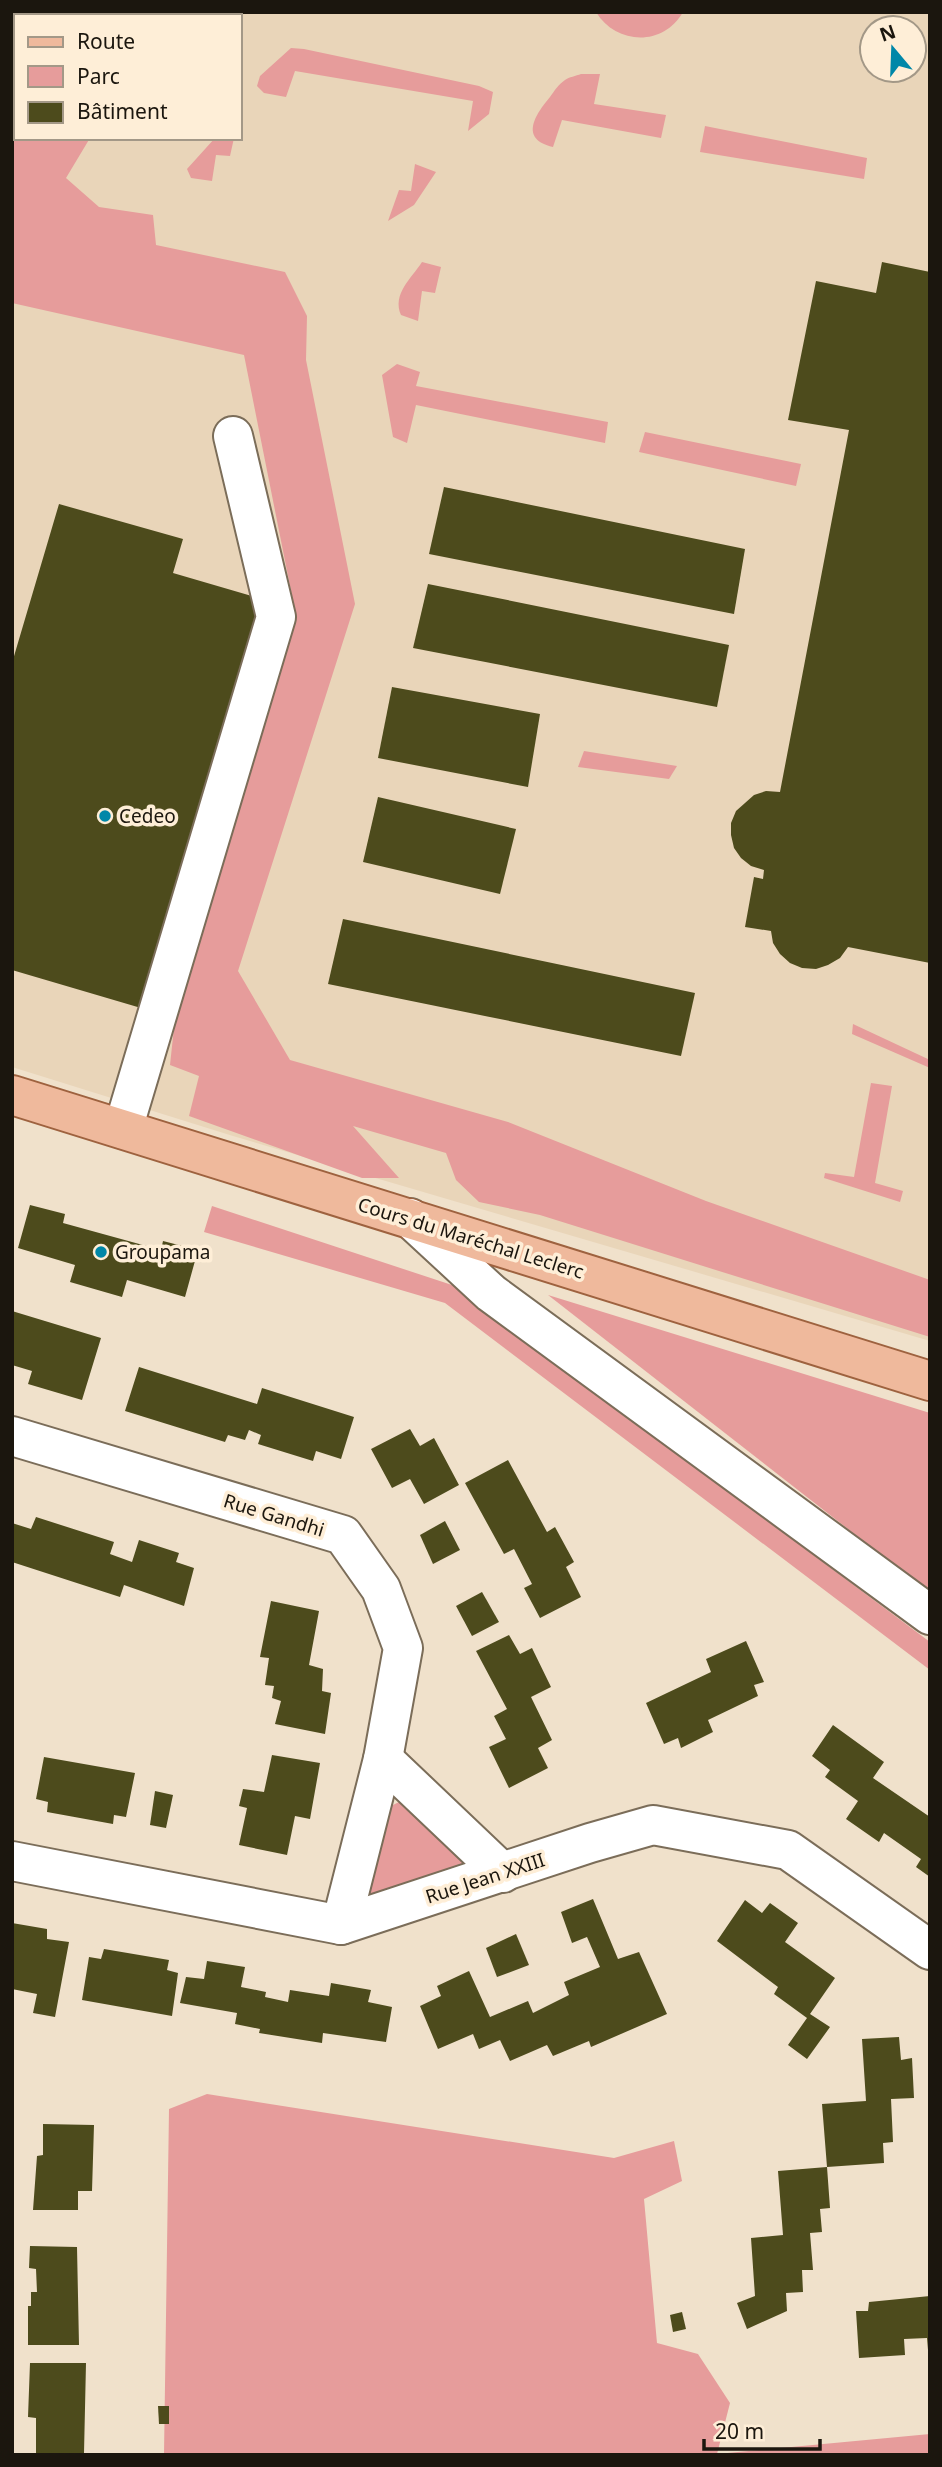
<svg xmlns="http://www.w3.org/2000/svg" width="942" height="2467" font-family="'Noto Sans',sans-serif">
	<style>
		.built { fill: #e9d5b9; fill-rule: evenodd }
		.green { fill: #e69c9b }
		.building { fill: #4d4b1c }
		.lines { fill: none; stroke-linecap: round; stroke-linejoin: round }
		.minor-casing { stroke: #7b6d59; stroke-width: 42 }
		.major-casing { stroke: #9e623f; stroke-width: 42 }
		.minor { stroke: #fff; stroke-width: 38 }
		.major { stroke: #efb99c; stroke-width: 38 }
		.poi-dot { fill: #0087a8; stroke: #feeed7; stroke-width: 2.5 }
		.labels { text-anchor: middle; stroke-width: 7; stroke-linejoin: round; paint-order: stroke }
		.poi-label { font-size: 19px; fill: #1b160e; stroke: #feeed7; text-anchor: start }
		.street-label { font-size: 19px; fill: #1b160e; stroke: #feeed7 }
	</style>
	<rect width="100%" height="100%" fill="#f0e1cb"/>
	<!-- built -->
	<path class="built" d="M12,12h918v1329l-697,-205 -221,-69zM16,16h224v122h-224zM872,28h42v42h-42z"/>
	<!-- green -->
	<g class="green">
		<path d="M596,12h87c-20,35 -67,33 -87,0z"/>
		<polygon points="291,48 304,49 479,86 493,92 489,114 468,131 473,101 295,71 286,97 264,93 257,86 260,76"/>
		<path d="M581,74h19l-6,30 72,11 -5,23 -99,-18 -9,27c-34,-8 -18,-32 -3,-50 4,-6 9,-13 15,-17 4,-3 11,-4 16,-6z"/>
		<polygon points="16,125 16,138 90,138 66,178 99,207 153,215 156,245 285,272 307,316 306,360 355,604 238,971 290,1060 508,1122 706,1201 930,1280 930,1337 540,1215 479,1202 456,1180 446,1153 353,1126 399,1178 362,1178 189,1116 199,1076 170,1065 176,1009 295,611 244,355 12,303 12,131"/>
		<polygon points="705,126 867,158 864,179 700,152"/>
		<polygon points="215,138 234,138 230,156 216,155 212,181 191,178 187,169"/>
		<polygon points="415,164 436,172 414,205 388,221 399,190 411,191"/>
		<path d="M422,262l19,5 -6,26 -13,-2 -4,30 -17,-6c-9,-21 10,-36 21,-53z"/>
		<polygon points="397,364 420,372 416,386 608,422 605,443 416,405 407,443 393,437 382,375"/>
		<polygon points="645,432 801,464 796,486 639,452"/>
		<polygon points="584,751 677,766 669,779 578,767"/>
		<polygon points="853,1024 930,1060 930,1068 852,1034"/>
		<polygon points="871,1083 892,1086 875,1183 903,1191 900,1202 824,1178 825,1173 854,1177"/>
		<polygon points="212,1206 452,1285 930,1642 930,1670 445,1303 204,1232"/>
		<polygon points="548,1295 930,1413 930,1593"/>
		<polygon points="401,1801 470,1863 368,1896 391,1806"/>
		<polygon points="207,2094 614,2158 674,2141 682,2181 644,2199 657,2343 698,2354 730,2403 717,2454 930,2434 930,2455 164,2455 169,2109"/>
	</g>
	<!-- building -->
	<g class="building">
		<polygon points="882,262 930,272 930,963 848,947 840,958 828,965 816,969 802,968 790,963 780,954 773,943 771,931 745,927 754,877 763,879 764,870 751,866 741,858 734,848 731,835 731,823 736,811 754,795 766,791 780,792 849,430 788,420 816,281 876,293"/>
		<polygon points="444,487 745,549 734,614 429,554"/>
		<polygon points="59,504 183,539 173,573 262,599 141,1008 12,970 12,663"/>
		<polygon points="428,584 729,645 717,707 413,648"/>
		<polygon points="392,687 540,714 528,787 378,758"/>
		<polygon points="378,797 516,829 500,894 363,862"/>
		<polygon points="343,919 695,993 681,1056 328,984"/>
		<polygon points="30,1205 65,1214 63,1223 161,1250 163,1241 198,1250 185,1297 127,1280 122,1297 70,1282 75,1265 18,1248"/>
		<polygon points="12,1311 101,1338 82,1400 28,1384 32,1371 12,1365"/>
		<polygon points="139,1367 257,1404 262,1388 354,1417 341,1459 316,1451 313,1461 258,1444 261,1435 249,1430 245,1440 228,1435 225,1442 125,1411"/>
		<polygon points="410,1429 420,1446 434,1438 459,1485 424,1504 410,1479 392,1488 371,1449"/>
		<polygon points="508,1460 547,1532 555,1527 574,1562 566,1567 581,1597 540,1618 524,1588 532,1584 514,1549 504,1554 465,1483"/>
		<polygon points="36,1517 114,1542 110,1554 132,1562 139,1540 179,1553 176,1562 194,1568 184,1606 124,1585 120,1597 12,1562 12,1523 31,1529"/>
		<polygon points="445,1521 460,1550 433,1564 420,1535"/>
		<polygon points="482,1592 499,1622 472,1636 456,1606"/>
		<polygon points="271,1601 319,1611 309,1665 323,1669 322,1691 331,1693 325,1734 275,1724 281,1701 272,1698 274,1686 265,1685 269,1658 260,1657"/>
		<polygon points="509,1635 520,1654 532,1648 551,1687 531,1697 552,1740 538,1748 548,1768 509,1788 489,1747 506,1739 494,1716 507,1709 476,1651"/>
		<polygon points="746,1641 764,1682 754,1685 758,1696 708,1720 713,1732 681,1748 678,1738 664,1744 646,1703 711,1672 706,1659"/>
		<polygon points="833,1725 884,1762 873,1778 930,1817 930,1877 916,1867 921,1859 884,1833 879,1842 846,1819 858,1801 825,1777 830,1770 812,1756"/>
		<polygon points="272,1755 320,1763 310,1819 295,1816 287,1855 239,1845 247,1808 239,1806 243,1789 264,1792"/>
		<polygon points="44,1757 135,1773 126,1817 114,1815 113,1824 47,1812 48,1802 36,1799"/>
		<polygon points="155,1791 173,1795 166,1828 150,1825"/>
		<polygon points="593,1899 618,1959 639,1952 667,2014 591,2047 589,2041 553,2056 547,2045 510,2061 500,2040 479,2049 473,2034 438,2049 420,2006 441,1996 437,1986 469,1971 490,2017 528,2001 533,2013 569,1995 564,1982 600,1967 587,1937 572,1943 561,1912"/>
		<polygon points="745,1900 762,1913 770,1903 798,1923 785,1942 835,1978 810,2014 830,2027 807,2059 788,2045 807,2018 774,1994 778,1987 717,1941"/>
		<polygon points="12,1923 47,1929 47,1939 69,1942 55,2017 33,2013 37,1994 12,1989"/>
		<polygon points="516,1934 529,1965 497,1977 486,1948"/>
		<polygon points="104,1949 169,1960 167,1970 178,1973 172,2016 82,2000 89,1957 101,1959"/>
		<polygon points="207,1961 245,1967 241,1987 266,1992 265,1997 288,2002 290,1990 329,1996 331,1983 371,1990 368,2002 392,2007 386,2042 323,2033 322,2043 259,2033 260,2029 235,2024 237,2013 180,2003 186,1977 204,1979"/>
		<polygon points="899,2037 901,2060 912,2058 914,2098 891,2099 893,2142 883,2143 884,2163 827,2167 822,2104 866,2101 862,2039"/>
		<polygon points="43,2124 94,2125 92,2191 78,2191 78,2210 33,2210 37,2156 43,2155"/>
		<polygon points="827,2167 830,2208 820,2209 822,2232 810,2233 813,2270 802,2270 803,2292 786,2293 787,2311 747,2329 737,2303 755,2296 751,2238 783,2235 778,2171"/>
		<polygon points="30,2246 77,2247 79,2345 28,2345 28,2306 31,2306 31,2292 37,2292 36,2269 29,2268"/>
		<polygon points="930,2296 930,2349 928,2350 927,2338 904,2339 905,2355 859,2358 856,2311 868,2311 869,2302"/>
		<polygon points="682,2312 686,2329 673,2332 670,2315"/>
		<polygon points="30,2363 86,2363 84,2453 36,2453 36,2418 28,2417"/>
		<polygon points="158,2406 169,2406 169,2424 159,2424"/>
	</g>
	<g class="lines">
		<!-- minor casing -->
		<g class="minor-casing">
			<g id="minor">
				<polyline points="63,16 65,12"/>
				<polyline points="12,101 16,95"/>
				<polyline points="123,1129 276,617 233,436"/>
				<polyline points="410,1218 491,1293 930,1615"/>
				<polyline points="12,1436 343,1535 381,1589 403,1648 383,1759 341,1925"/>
				<polyline points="383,1759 503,1873"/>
				<polyline points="12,1861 341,1925 590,1843 653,1825 788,1850 930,1950"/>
			</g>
		</g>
		<!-- major casing -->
		<g class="major-casing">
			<polyline id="major" points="12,1095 930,1381"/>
		</g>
		<!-- minor -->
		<use href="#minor" class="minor"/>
		<!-- major -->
		<use href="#major" class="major"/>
	</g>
	<!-- markers -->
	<g class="poi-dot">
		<circle cx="105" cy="816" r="7"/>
		<circle cx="101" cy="1252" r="7"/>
	</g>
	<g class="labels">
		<!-- poi labels -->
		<g class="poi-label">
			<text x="119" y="823">Cedeo</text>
			<text x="115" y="1259">Groupama</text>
		</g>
		<!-- street labels -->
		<g class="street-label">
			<text transform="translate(471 1238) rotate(17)" y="7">Cours du Maréchal Leclerc</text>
			<text transform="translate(274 1515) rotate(17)" y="7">Rue Gandhi</text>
			<text transform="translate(485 1878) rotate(-18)" y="7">Rue Jean XXIII</text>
		</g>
	</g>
	<!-- border -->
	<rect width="942" height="2467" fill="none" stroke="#1b160e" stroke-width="28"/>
	<!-- legend -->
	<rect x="14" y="14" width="228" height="126" fill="#feeed7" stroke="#a39887" stroke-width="2"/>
	<rect x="28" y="37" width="35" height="10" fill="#efb99c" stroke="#a39887" stroke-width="2"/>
	<text x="77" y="49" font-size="21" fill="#1b160e">Route</text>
	<rect x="28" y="66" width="35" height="21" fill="#e69c9b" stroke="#a39887" stroke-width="2"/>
	<text x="77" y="84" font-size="21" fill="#1b160e">Parc</text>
	<rect x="28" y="102" width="35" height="21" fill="#4d4b1c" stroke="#a39887" stroke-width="2"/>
	<text x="77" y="119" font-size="21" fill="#1b160e">Bâtiment</text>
	<!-- north arrow -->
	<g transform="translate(893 49) rotate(341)"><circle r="33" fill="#feeed7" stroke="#a39887" stroke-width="2"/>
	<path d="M0-5L12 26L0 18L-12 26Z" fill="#0087a8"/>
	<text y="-10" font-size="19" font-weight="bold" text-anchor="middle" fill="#1b160e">N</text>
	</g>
	<!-- scale -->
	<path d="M704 2439v10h116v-10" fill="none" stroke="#1b160e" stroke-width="3.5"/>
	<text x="715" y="2439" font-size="21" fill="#1b160e" stroke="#feeed7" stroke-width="5" paint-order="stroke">20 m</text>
</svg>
